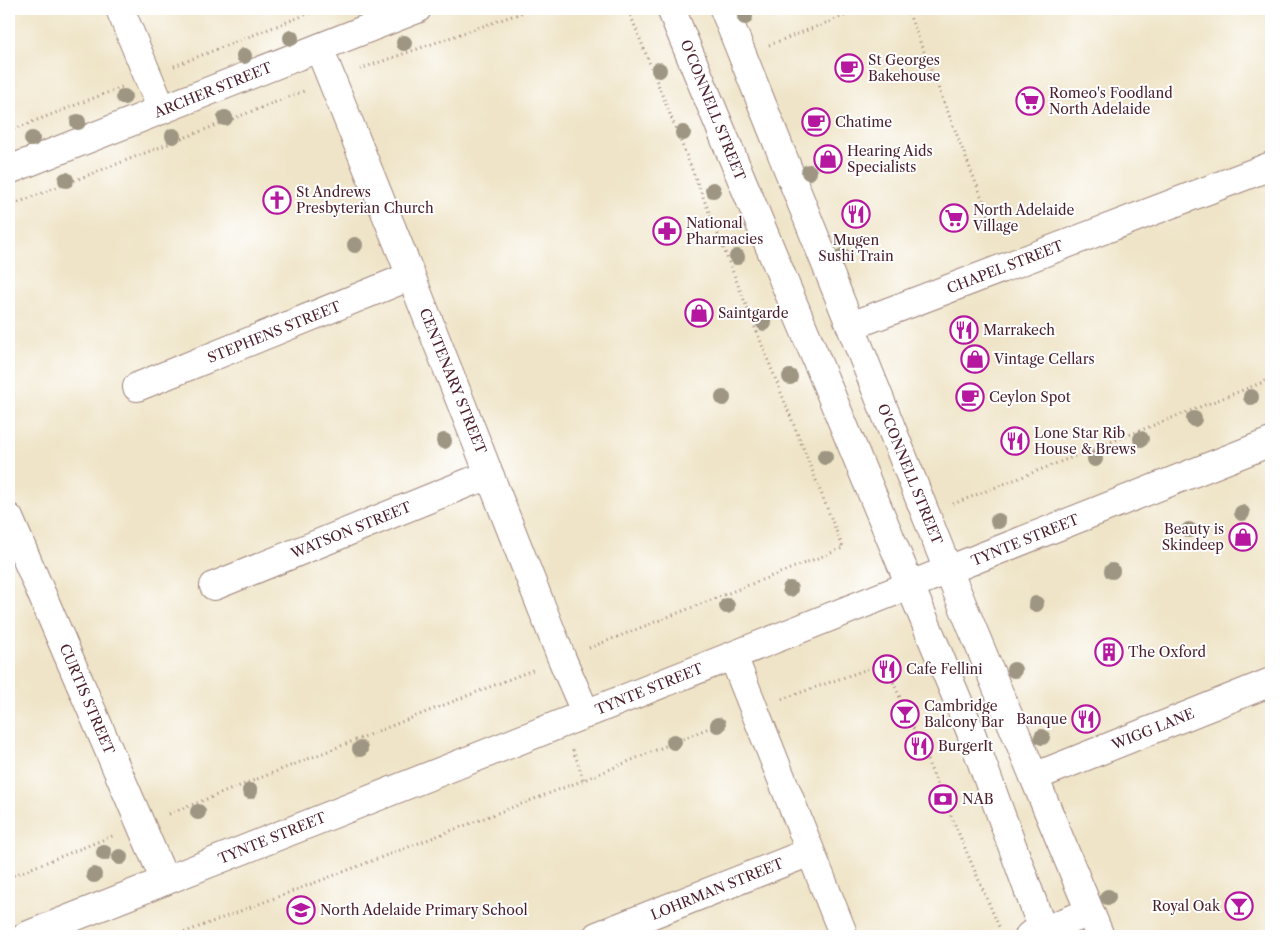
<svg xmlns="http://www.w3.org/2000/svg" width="1280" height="945" font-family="'Libre Caslon Text',serif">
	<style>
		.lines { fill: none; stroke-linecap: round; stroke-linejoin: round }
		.minor-casing { stroke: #9c8279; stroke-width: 30 }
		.major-casing { stroke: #9c8279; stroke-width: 30 }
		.path { stroke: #9c8279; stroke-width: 3; stroke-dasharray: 1 4; stroke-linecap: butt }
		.minor { stroke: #fff; stroke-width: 28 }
		.major { stroke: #fff; stroke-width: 28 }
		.tree { fill: #9e9682 }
		.labels { text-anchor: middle; stroke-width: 4; stroke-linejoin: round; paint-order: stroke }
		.poi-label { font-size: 14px; fill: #4a1f2b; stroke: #fff; text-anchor: start }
		.street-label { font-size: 14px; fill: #4a1f2b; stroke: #fff }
	</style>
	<rect width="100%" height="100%" fill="#fff"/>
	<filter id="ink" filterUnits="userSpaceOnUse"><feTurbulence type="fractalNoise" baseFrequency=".02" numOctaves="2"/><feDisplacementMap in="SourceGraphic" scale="10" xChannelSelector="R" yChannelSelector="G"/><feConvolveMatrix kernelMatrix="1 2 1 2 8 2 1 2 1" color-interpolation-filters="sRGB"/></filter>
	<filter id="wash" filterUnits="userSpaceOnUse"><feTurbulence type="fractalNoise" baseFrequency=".0096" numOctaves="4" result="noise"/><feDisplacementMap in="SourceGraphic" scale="20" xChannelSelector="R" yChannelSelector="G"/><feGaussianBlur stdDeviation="1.12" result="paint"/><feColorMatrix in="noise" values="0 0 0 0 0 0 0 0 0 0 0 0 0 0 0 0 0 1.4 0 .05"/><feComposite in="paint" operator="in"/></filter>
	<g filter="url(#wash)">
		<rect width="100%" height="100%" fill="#efe4c7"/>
	</g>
	<g filter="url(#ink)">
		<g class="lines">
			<!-- minor casing -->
			<g class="minor-casing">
				<g id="minor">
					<polyline points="120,9 162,110"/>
					<polyline points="319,48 411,276 562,659 586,714"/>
					<polyline points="9,170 417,9"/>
					<polyline points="851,326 1271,166"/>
					<polyline points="137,387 411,276"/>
					<polyline points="9,518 165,881"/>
					<polyline points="214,586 470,482 490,476"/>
					<polyline points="733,656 844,936"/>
					<polyline points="1034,777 1271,682"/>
					<polyline points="26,936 1271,442"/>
					<polyline points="597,936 810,852"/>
					<polyline points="1029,936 1090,912"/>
				</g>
			</g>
			<!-- major casing -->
			<g class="major-casing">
				<g id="major">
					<polyline points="671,9 970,730 1045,936"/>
					<polyline points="724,9 948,570 1100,936"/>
				</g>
			</g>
			<!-- path -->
			<g class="path">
				<polyline points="907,9 989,216"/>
				<polyline points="769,45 862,9"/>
				<polyline points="174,66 320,9"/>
				<polyline points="360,69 532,9"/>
				<polyline points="9,131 122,87"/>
				<polyline points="9,206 304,91"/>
				<polyline points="953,504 1271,379"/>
				<polyline points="589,648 843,548 628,9"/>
				<polyline points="782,699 885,663 1000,929"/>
				<polyline points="573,750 584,780"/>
				<polyline points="169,814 535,669"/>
				<polyline points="9,877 115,835"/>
				<polyline points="175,936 584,780 728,720"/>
			</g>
			<!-- minor -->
			<use href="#minor" class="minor"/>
			<!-- major -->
			<use href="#major" class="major"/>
		</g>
		<!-- trees -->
		<g class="tree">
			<circle cx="745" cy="17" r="8"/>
			<circle cx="291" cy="38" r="8"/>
			<circle cx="404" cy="43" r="8"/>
			<circle cx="244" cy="56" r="8"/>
			<circle cx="659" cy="70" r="8"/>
			<circle cx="124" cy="97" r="8"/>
			<circle cx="225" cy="118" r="8"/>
			<circle cx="78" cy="122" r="8"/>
			<circle cx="683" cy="133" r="8"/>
			<circle cx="173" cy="136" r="8"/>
			<circle cx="32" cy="139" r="8"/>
			<circle cx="809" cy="172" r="8"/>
			<circle cx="66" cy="180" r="8"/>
			<circle cx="713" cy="190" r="8"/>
			<circle cx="355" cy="245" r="8"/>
			<circle cx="843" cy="256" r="8"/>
			<circle cx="737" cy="257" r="8"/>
			<circle cx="764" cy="323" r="8"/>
			<circle cx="790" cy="377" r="8"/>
			<circle cx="1251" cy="397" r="8"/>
			<circle cx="723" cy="398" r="8"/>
			<circle cx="1194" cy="419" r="8"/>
			<circle cx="1141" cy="439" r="8"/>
			<circle cx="444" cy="441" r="8"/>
			<circle cx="825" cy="457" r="8"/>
			<circle cx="1095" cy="459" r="8"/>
			<circle cx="1242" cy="513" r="8"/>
			<circle cx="998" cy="521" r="8"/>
			<circle cx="1189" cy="530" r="8"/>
			<circle cx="1112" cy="571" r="8"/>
			<circle cx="790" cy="589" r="8"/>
			<circle cx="1036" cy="604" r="8"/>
			<circle cx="727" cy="606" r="8"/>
			<circle cx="1014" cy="670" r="8"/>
			<circle cx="718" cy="725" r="8"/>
			<circle cx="1042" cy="737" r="8"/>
			<circle cx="674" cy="742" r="8"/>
			<circle cx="360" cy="749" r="8"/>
			<circle cx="250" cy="791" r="8"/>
			<circle cx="198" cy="812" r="8"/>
			<circle cx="104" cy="853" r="8"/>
			<circle cx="120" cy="857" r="8"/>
			<circle cx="94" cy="875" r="8"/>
			<circle cx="1108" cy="897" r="8"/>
		</g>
	</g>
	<!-- icons -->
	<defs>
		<g id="cafe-ring" transform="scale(1.4375)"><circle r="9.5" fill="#fff" stroke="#b5179e" stroke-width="1.5"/><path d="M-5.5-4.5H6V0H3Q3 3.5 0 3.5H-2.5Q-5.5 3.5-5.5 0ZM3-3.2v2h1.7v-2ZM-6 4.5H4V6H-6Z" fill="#b5179e"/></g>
		<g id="supermarket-ring" transform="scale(1.4375)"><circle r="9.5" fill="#fff" stroke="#b5179e" stroke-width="1.5"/><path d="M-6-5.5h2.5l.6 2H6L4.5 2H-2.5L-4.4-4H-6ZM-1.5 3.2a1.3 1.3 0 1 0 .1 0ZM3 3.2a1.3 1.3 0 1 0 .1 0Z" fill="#b5179e"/></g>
		<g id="shop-ring" transform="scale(1.4375)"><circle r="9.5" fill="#fff" stroke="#b5179e" stroke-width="1.5"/><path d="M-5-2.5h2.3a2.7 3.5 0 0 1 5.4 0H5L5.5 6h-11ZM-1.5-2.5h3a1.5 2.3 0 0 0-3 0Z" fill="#b5179e"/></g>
		<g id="church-ring" transform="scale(1.4375)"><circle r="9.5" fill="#fff" stroke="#b5179e" stroke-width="1.5"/><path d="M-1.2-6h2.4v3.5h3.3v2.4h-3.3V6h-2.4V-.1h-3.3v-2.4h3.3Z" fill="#b5179e"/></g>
		<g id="restaurant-ring" transform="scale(1.4375)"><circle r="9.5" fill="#fff" stroke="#b5179e" stroke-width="1.5"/><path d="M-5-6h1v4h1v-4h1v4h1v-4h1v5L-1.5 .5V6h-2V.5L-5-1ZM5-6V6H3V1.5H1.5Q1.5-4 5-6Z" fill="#b5179e"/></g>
		<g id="pharmacy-ring" transform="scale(1.4375)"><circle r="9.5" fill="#fff" stroke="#b5179e" stroke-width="1.5"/><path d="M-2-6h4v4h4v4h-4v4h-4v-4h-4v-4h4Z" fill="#b5179e"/></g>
		<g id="building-ring" transform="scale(1.4375)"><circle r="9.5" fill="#fff" stroke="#b5179e" stroke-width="1.5"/><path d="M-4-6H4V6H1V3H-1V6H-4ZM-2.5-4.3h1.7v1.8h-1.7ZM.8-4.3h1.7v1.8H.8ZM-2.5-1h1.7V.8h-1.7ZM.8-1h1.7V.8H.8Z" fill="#b5179e"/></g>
		<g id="bar-ring" transform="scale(1.4375)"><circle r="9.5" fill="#fff" stroke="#b5179e" stroke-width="1.5"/><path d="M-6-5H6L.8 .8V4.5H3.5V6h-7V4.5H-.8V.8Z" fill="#b5179e"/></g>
		<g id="bank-ring" transform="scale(1.4375)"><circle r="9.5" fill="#fff" stroke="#b5179e" stroke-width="1.5"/><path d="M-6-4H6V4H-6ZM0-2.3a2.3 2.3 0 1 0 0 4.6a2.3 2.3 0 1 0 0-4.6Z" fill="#b5179e"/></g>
		<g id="school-ring" transform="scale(1.4375)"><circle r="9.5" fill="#fff" stroke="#b5179e" stroke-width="1.5"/><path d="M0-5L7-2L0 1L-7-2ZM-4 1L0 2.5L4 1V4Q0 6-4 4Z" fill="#b5179e"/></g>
	</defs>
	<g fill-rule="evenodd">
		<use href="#cafe-ring" x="849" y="68"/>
		<use href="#supermarket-ring" x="1030" y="101"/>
		<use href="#cafe-ring" x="816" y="122"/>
		<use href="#shop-ring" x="828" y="159"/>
		<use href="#church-ring" x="277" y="200"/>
		<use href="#restaurant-ring" x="856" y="214"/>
		<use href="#supermarket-ring" x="954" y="218"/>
		<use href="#pharmacy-ring" x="667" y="231"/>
		<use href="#shop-ring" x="699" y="313"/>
		<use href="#restaurant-ring" x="964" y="330"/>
		<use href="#shop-ring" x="975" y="359"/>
		<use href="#cafe-ring" x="970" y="397"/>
		<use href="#restaurant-ring" x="1015" y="441"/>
		<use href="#shop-ring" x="1243" y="537"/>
		<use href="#building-ring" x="1109" y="652"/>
		<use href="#restaurant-ring" x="887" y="669"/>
		<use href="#bar-ring" x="905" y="714"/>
		<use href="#restaurant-ring" x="1086" y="719"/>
		<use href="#restaurant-ring" x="919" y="746"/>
		<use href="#bank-ring" x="943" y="799"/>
		<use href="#bar-ring" x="1239" y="906"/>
		<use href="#school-ring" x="301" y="910"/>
	</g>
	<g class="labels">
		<!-- poi labels -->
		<g class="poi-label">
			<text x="868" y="65">St Georges<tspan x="868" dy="16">Bakehouse</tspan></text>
			<text x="1049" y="98">Romeo's Foodland<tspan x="1049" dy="16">North Adelaide</tspan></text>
			<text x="835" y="127">Chatime</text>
			<text x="847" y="156">Hearing Aids<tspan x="847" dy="16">Specialists</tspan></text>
			<text x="296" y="197">St Andrews<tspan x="296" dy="16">Presbyterian Church</tspan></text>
			<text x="973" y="215">North Adelaide<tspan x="973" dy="16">Village</tspan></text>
			<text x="686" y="228">National<tspan x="686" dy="16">Pharmacies</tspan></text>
			<text x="856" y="245" text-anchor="middle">Mugen<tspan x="856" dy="16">Sushi Train</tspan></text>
			<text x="718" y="318">Saintgarde</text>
			<text x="983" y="335">Marrakech</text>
			<text x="994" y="364">Vintage Cellars</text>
			<text x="989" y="402">Ceylon Spot</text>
			<text x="1034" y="438">Lone Star Rib<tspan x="1034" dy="16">House &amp; Brews</tspan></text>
			<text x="1224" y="534" text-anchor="end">Beauty is<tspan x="1224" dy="16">Skindeep</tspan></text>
			<text x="1128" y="657">The Oxford</text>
			<text x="906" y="674">Cafe Fellini</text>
			<text x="924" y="711">Cambridge<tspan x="924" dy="16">Balcony Bar</tspan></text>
			<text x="1067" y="724" text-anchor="end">Banque</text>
			<text x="938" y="751">BurgerIt</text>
			<text x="962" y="804">NAB</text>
			<text x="1220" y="911" text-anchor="end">Royal Oak</text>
			<text x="320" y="915">North Adelaide Primary School</text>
		</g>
		<!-- street labels -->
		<g class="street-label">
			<text transform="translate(213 90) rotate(-22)" y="5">ARCHER STREET</text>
			<text transform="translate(713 110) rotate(68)" y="5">O'CONNELL STREET</text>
			<text transform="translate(1005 267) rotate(-21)" y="5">CHAPEL STREET</text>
			<text transform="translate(274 332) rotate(-22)" y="5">STEPHENS STREET</text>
			<text transform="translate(453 381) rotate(68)" y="5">CENTENARY STREET</text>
			<text transform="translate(910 474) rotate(68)" y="5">O'CONNELL STREET</text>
			<text transform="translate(351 530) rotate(-22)" y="5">WATSON STREET</text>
			<text transform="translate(1025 540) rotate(-22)" y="5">TYNTE STREET</text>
			<text transform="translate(649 689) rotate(-22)" y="5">TYNTE STREET</text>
			<text transform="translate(87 699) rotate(67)" y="5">CURTIS STREET</text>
			<text transform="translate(1153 729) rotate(-22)" y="5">WIGG LANE</text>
			<text transform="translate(272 838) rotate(-22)" y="5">TYNTE STREET</text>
			<text transform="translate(717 889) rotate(-22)" y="5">LOHRMAN STREET</text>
		</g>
	</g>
	<!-- margin -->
	<rect width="1280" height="945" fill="none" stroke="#fff" stroke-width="30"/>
</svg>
